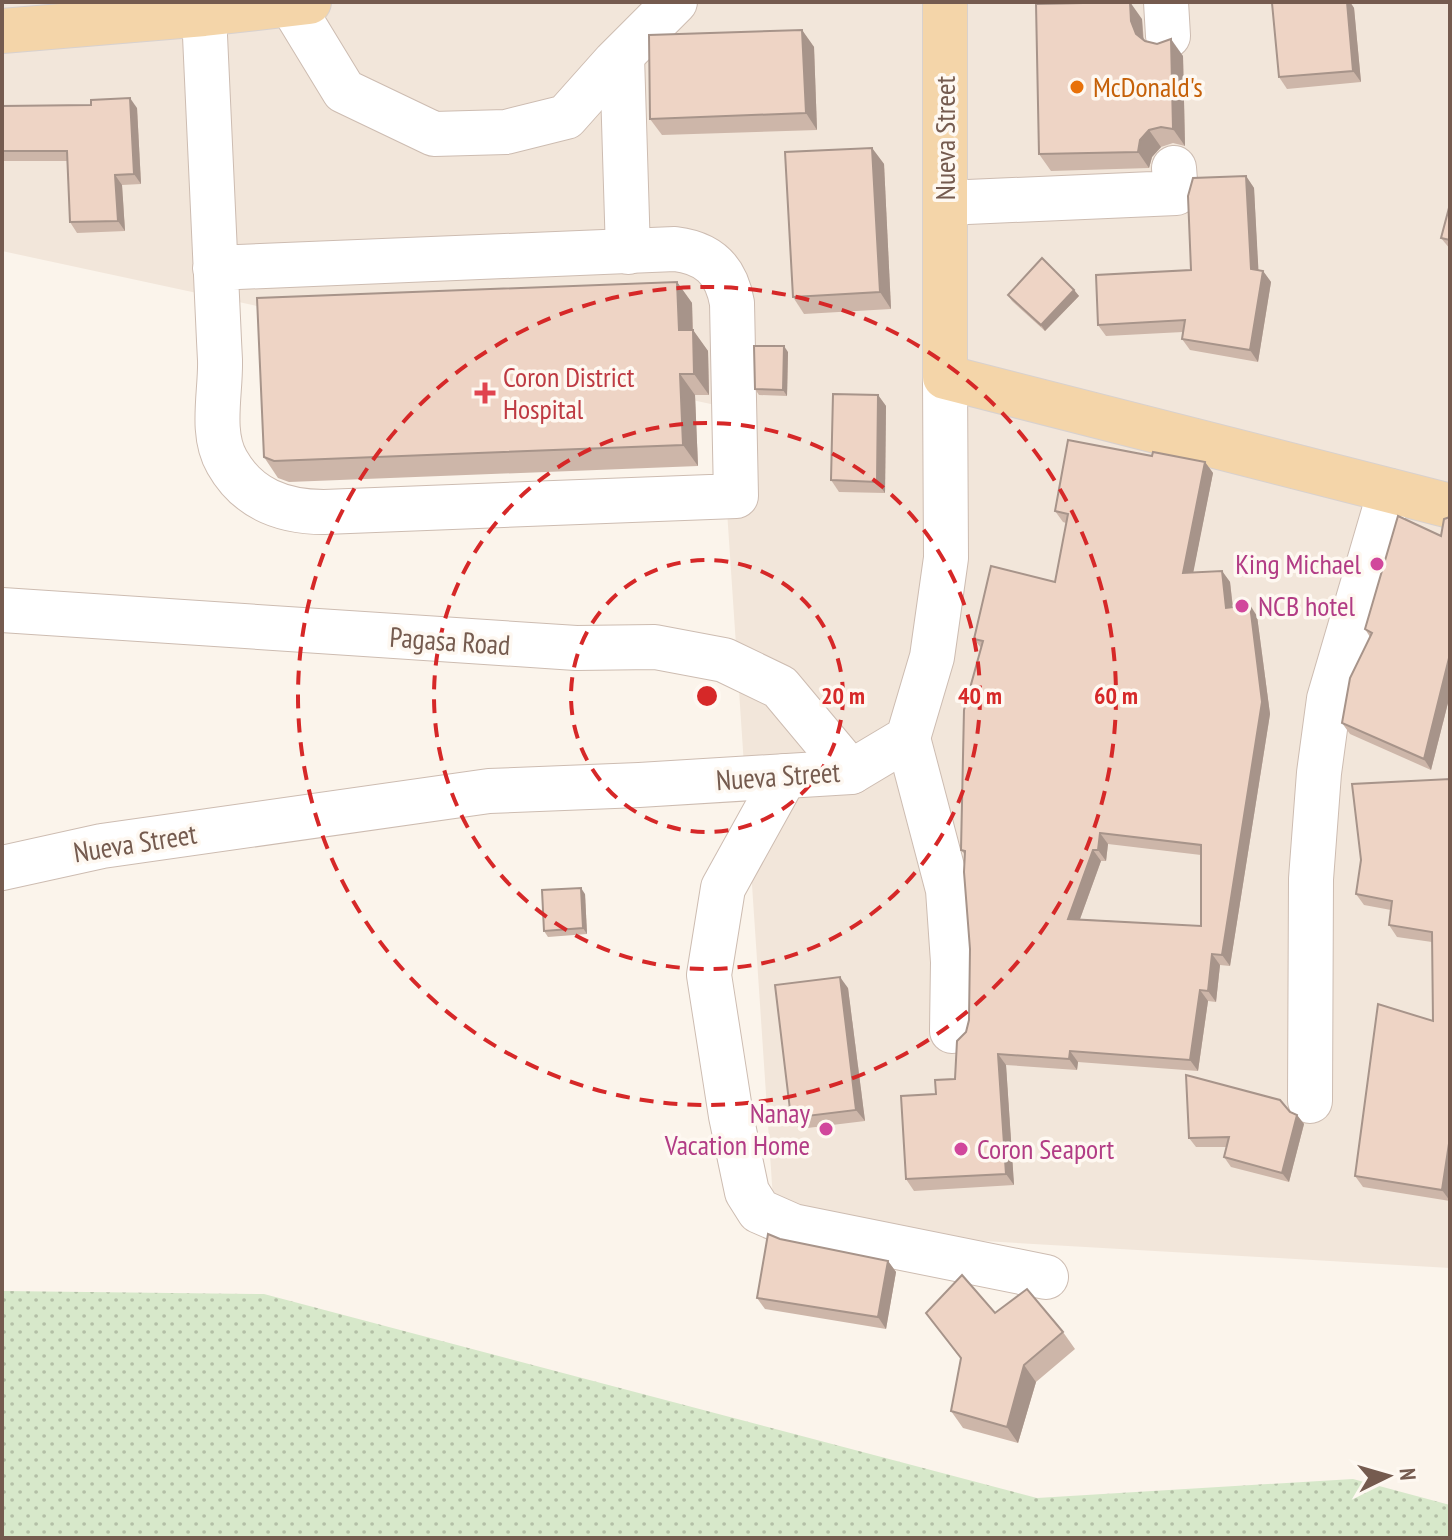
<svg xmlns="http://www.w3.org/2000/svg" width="1452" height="1540" font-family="'PT Sans Narrow',sans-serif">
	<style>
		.residential { fill: #f2e6da }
		.grass { fill: url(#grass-dots) }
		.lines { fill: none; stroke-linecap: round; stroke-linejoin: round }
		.minor-casing { stroke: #cdbcb1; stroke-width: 46 }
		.major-casing { stroke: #d8d1ce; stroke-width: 46 }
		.minor { stroke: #fff; stroke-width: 44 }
		.major { stroke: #f4d5a9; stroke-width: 44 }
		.wall { fill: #cdb6a9; fill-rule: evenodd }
		.shaded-wall { fill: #a7948a }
		.building { fill: #eed4c5; stroke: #a7948a; stroke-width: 2; fill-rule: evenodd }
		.ring { fill: none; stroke: #d62828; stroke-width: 4; stroke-dasharray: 14 10 }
		.food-dot { fill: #e8710a; stroke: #fef8f1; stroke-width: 3 }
		.health-dot { fill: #e0444e; stroke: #fef8f1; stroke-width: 3 }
		.hotel-dot { fill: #d1479c; stroke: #fef8f1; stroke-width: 3 }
		.labels { text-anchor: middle; stroke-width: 7; stroke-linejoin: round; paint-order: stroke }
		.food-label { font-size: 28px; fill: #c56008; stroke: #fef8f1; text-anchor: start }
		.street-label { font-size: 28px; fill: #755b4f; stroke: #fef8f1 }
		.health-label { font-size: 28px; fill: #be3a42; stroke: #fef8f1; text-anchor: start }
		.hotel-label { font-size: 28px; fill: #b23c85; stroke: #fef8f1; text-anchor: end }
		.centre { fill: #d62828; stroke: #fef8f1; stroke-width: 4 }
		.ring-label { font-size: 24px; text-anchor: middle; font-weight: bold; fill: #d62828; stroke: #fef8f1; stroke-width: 7; stroke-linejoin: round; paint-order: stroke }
	</style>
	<defs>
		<pattern id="grass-dots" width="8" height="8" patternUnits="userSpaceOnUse" patternTransform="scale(2)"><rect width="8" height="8" fill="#d7e8ca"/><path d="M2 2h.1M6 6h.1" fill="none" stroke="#b3bfa6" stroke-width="1.8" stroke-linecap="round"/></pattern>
	</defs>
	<rect width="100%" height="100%" fill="#fbf4eb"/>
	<!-- residential -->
	<polygon class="residential" points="2,2 1450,2 1450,1268 775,1229 720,406 2,251"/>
	<!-- grass -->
	<polygon class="grass" points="2,1291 264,1294 1037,1498 1353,1479 1450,1505 1450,1538 2,1538"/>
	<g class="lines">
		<!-- minor casing -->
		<g class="minor-casing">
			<g id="minor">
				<polyline points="1166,2 1168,36"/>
				<polyline points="291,4 344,91 434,134 506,132 566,117 615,62 675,2"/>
				<path d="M204,14c5,116 10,231 16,346 1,32 -10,73 7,102 21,37 56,50 97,50l412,-16 -4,-193c-6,-34 -24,-50 -57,-54l-460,19"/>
				<polyline points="622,56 628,252"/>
				<polyline points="945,203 1176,193 1174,168"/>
				<polyline points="2,610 576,648 655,647 724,660 780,687 851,772"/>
				<polyline points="908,738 948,890 953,962 952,1031"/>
				<polyline points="785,776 723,888 709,975 731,1116 747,1192 759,1211 793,1226 1046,1277"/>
				<polyline points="2,868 102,846 489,791 639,785 851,772 908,738 932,657 946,558 945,377"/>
				<polyline points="1310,1101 1311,879 1319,773 1329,699 1390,491"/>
			</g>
		</g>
		<!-- major casing -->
		<g class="major-casing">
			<g id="major">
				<polyline points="945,2 945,377 1450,506"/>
				<polyline points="2,31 204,14 309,2"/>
			</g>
		</g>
		<!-- minor -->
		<use href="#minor" class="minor"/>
		<!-- major -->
		<use href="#major" class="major"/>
	</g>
	<!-- wall -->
	<g class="wall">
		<polygon points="1287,2 1350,2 1354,8 1361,82 1287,89 1279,77"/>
		<polygon points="1142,19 1144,41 1183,56 1185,146 1173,143 1161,147 1152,157 1149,168 1051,171 1039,154"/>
		<polygon points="802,30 814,47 817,130 662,135 650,119"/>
		<polygon points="2,106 137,108 141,184 122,185 125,231 77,233 70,222 67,161 2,161"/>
		<polygon points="872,148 884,164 891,309 804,314 793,297"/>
		<polygon points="1246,176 1254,188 1258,270 1263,271 1271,282 1258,362 1190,350 1182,339 1183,332 1106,336 1098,325 1191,270"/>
		<polygon points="1450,204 1450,249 1441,238"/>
		<polygon points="677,282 692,303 693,330 708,351 709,395 695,395 698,466 289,482 278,478 264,457"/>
		<polygon points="1074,290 1079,296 1045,331 1012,301 1008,295"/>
		<polygon points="788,352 787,396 759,395 755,389"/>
		<polygon points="878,395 886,406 885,493 839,492 831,480"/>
		<path d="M1152,456l53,6 8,11 -20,99 29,-1 8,11 3,25 24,9 13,98 -40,252 -10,-1 -4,37 -8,-1 -10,70 -120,-9 -1,8 -71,-5 8,120 -100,6 -8,-12 30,-85 19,-15 14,-59 1,-71 -5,-94 -4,-5 20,-202 -7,-9 81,-57 11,-59 -3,-1 -8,-11zM1108,844l93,11v71l-121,-7 21,-58h5z"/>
		<polygon points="1450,517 1450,695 1431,770 1350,734 1342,723 1370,637 1365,629 1441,536"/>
		<polygon points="1450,779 1450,1201 1363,1187 1355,1176 1433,1021 1432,942 1397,937 1389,925 1391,910 1364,905 1356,894"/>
		<polygon points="585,894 587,934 548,937 544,931"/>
		<polygon points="848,988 865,1121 799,1129 791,1118"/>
		<polygon points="1290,1112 1297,1115 1304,1124 1289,1182 1231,1167 1224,1157 1227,1147 1196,1147 1189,1138"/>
		<polygon points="780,1239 888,1261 896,1272 886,1329 765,1309 757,1298"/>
		<polygon points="926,1313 995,1313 1063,1332 1075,1349 1036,1382 1018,1443 963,1428 951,1411 961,1359"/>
	</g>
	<!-- shaded-wall -->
	<g class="shaded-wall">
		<polygon points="1130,2 1142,19 1143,37 1148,50 1136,34 1131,21"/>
		<polygon points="1347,2 1350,2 1354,8 1361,82 1353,71"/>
		<polygon points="802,30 814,47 817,130 806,113"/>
		<polygon points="1171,39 1183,56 1185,146 1173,129"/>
		<polygon points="130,98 137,108 141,184 134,174"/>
		<polygon points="1149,130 1161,147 1152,157 1149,168 1138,152 1140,140"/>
		<polygon points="872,148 884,164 891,309 880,292"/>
		<polygon points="115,175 122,185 125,231 118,221"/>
		<polygon points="1246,176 1254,188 1259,280 1251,269"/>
		<polygon points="1263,271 1271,282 1258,362 1250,350"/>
		<polygon points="677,282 692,303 693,351 679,330"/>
		<polygon points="1074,290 1079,296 1045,331 1041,325"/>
		<polygon points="693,330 708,351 709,395 694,374"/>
		<polygon points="784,346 788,352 787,396 783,390"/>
		<polygon points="680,374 695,395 698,466 683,445"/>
		<polygon points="878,395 886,406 885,493 877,482"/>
		<polygon points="1205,462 1213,473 1191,584 1183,573"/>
		<polygon points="1222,571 1230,582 1234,619 1226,608"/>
		<polygon points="1250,605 1257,616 1270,714 1230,966 1222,955"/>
		<polygon points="1450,654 1450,695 1431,770 1424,759"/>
		<polygon points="1100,833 1108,844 1106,861 1098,850"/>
		<polygon points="1093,850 1101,861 1076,930 1068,919"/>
		<polygon points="581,888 585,894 587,934 583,928"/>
		<polygon points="1212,954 1220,965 1216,1002 1208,991"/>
		<polygon points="840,977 848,988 865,1121 856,1110"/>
		<polygon points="1200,990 1208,1001 1198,1071 1190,1060"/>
		<polygon points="1070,1051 1078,1062 1077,1070 1069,1059"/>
		<polygon points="998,1054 1006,1065 1014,1185 1006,1174"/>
		<polygon points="1297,1115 1304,1124 1289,1182 1282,1173"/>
		<polygon points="1450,1137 1450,1201 1442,1190"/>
		<polygon points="888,1261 896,1272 886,1329 878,1317"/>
		<polygon points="1024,1365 1036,1382 1018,1443 1007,1427"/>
	</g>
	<!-- building -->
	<g class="building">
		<polygon points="1130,2 1131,21 1136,34 1145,41 1157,44 1171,39 1173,129 1161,127 1149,130 1140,140 1138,152 1039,154 1036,4"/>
		<polygon points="1287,2 1347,2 1353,71 1279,77 1272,3"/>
		<polygon points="802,30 806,113 650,119 649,35"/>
		<polygon points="130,98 134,174 115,175 118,221 70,222 67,151 2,151 2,106 91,105 91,100"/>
		<polygon points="872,148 880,292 793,297 785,152"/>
		<polygon points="1246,176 1251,269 1263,271 1250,350 1182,339 1185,320 1098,325 1096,275 1191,270 1188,196 1193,178"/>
		<polygon points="1450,204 1450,240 1441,238"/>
		<polygon points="1042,258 1074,290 1041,325 1008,295"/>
		<polygon points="677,282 679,330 693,330 694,374 680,374 683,445 274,461 264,457 257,298"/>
		<polygon points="754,346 784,346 783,390 755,389"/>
		<polygon points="833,394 878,395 877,482 831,480"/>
		<path d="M1068,440l84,16 1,-4 52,10 -22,111 39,-2 4,37 24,-3 12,97 -40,253 -10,-1 -4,37 -8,-1 -10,70 -120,-9 -1,8 -71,-5 8,120 -100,5 -5,-83 35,-2 -1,-14 20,-1 2,-38 9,-9 3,-12 1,-71 -6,-77 1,-21 -4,-1 3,-140 19,-69 -9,-2 17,-73 64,16 13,-68 -13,-3zM1100,833l101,12v81l-133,-7 25,-69h5z"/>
		<polygon points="1398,516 1441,536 1444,519 1450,517 1450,654 1424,759 1342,723 1350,678 1372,633 1365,629"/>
		<polygon points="1450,779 1450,1137 1442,1190 1355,1176 1378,1004 1433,1021 1432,932 1389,925 1392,901 1356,894 1361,860 1352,784"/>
		<polygon points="581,888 583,928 544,931 542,890"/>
		<polygon points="840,977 856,1110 791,1118 775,985"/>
		<polygon points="1186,1075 1280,1100 1290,1112 1297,1115 1282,1173 1224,1157 1229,1137 1189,1138"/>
		<polygon points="768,1234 780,1239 888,1261 878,1317 757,1298"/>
		<polygon points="962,1275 995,1313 1027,1289 1063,1332 1024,1365 1007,1427 951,1411 961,1358 926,1313"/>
	</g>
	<!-- distance rings -->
	<g class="ring">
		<circle cx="707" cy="696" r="136"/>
		<circle cx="707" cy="696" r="273"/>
		<circle cx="707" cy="696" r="409"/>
	</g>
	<!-- markers -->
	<circle class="food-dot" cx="1077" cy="87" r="8"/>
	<path class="health-dot" d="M481 381h8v8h8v8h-8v8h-8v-8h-8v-8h8z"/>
	<g class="hotel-dot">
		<circle cx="1377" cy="564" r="8"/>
		<circle cx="1242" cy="606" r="8"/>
		<circle cx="826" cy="1129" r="8"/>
		<circle cx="961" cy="1149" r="8"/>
	</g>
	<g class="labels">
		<!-- food labels -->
		<g class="food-label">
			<text x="1093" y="97">McDonald's</text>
		</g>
		<!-- street labels -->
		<g class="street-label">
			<text transform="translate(945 138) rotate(-90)" y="10">Nueva Street</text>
			<text transform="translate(450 641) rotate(4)" y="10">Pagasa Road</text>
			<text transform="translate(778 776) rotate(-4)" y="10">Nueva Street</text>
			<text transform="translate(135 843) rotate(-9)" y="10">Nueva Street</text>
		</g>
		<!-- health labels -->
		<g class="health-label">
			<text x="503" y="387">Coron District<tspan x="503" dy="32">Hospital</tspan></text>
		</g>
		<!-- hotel labels -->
		<g class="hotel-label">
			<text x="1361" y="574">King Michael</text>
			<text x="1258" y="616" text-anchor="start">NCB hotel</text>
			<text x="810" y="1123">Nanay<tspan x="810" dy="32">Vacation Home</tspan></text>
			<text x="977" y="1159" text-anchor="start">Coron Seaport</text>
		</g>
	</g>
	<circle cx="707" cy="696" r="12" class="centre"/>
	<g class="ring-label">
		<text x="843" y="704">20 m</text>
		<text x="980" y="704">40 m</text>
		<text x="1116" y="704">60 m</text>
	</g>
	<!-- border -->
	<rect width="1452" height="1540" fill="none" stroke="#755b4f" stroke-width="8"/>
	<!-- north arrow -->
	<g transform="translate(1388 1476) rotate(85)" stroke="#fef8f1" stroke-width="6" paint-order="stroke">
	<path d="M0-6L14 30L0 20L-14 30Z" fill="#755b4f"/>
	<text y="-12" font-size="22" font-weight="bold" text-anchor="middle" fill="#755b4f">N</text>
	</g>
</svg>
